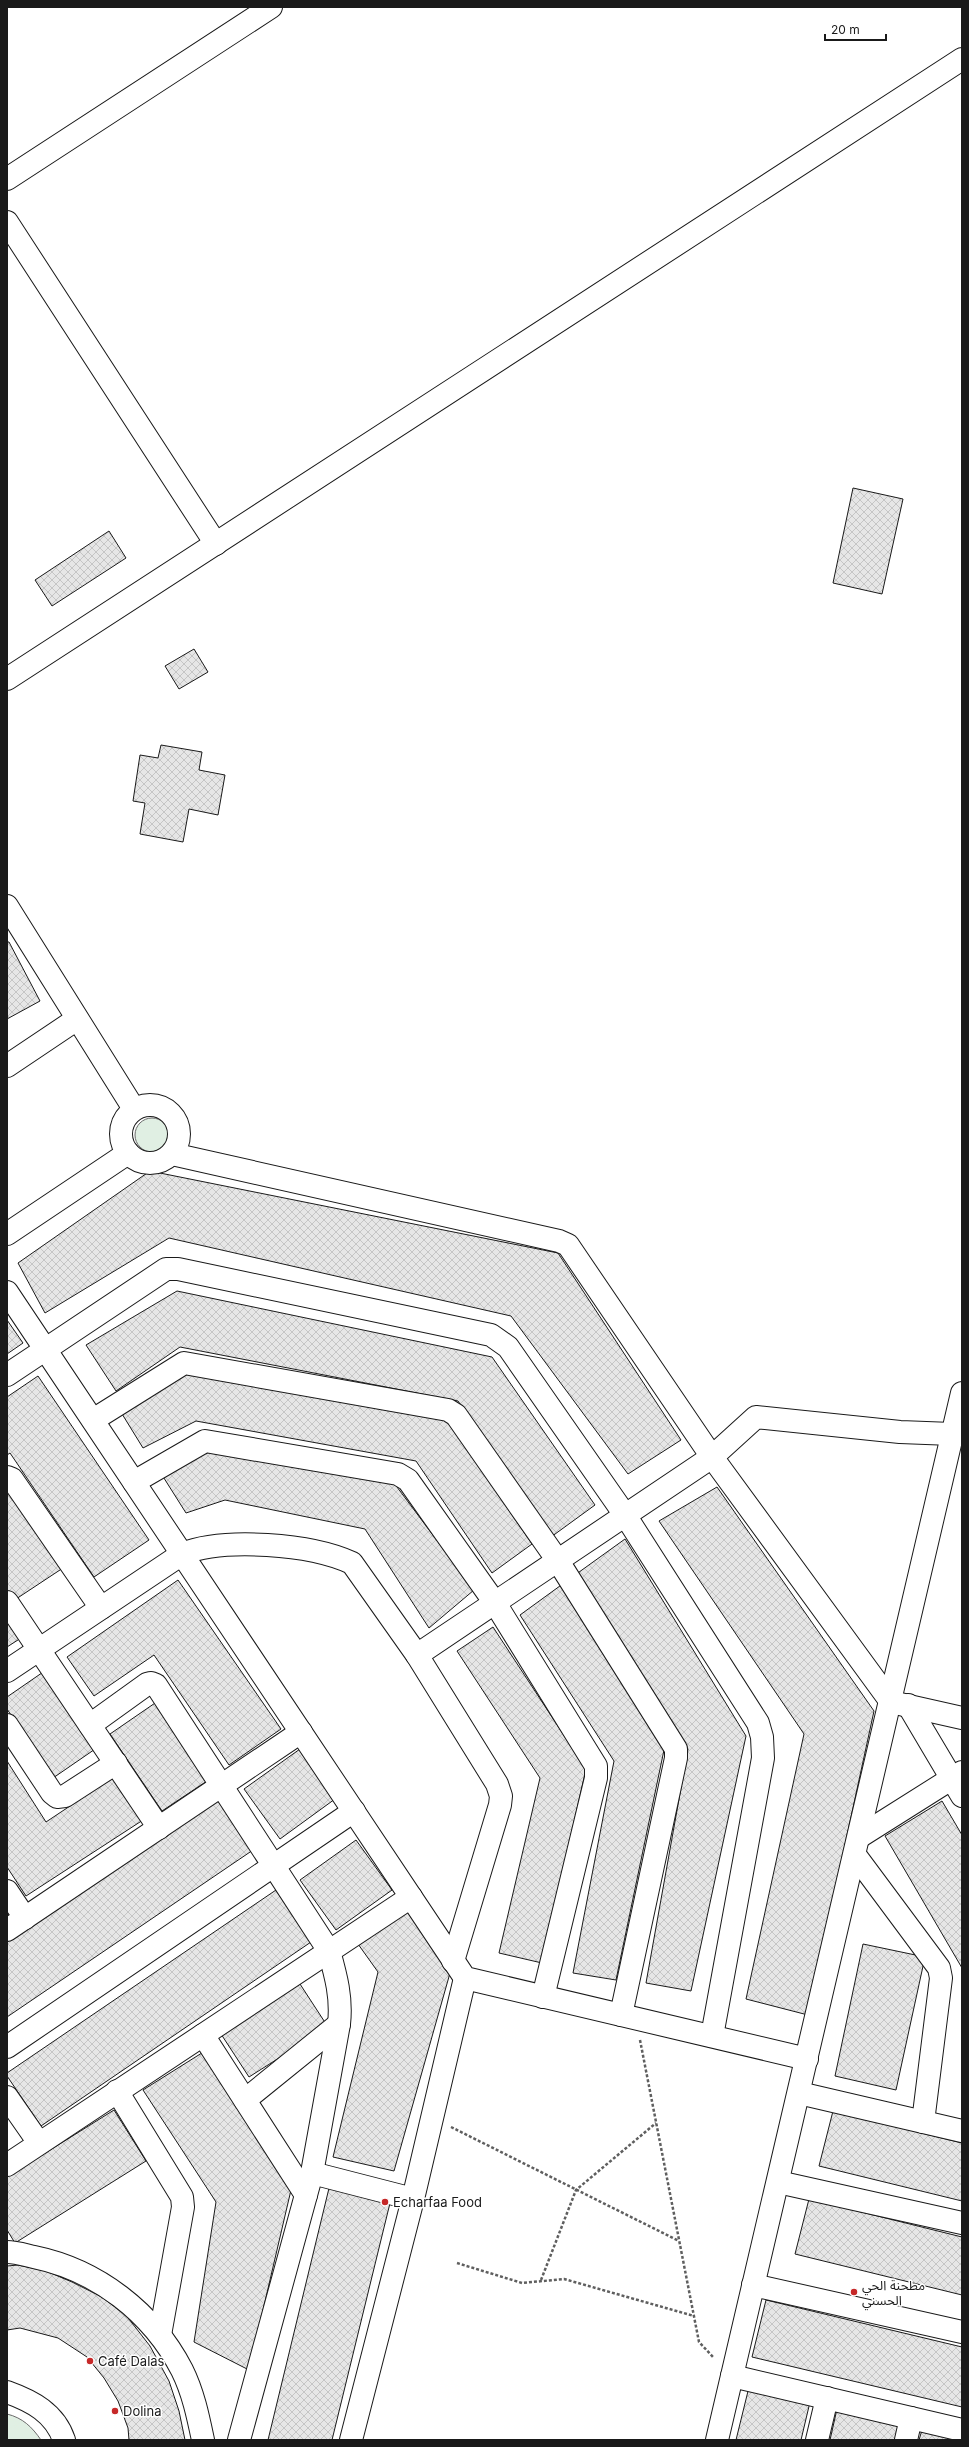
<svg xmlns="http://www.w3.org/2000/svg" width="969" height="2447" font-family="Inter,'Noto Sans Arabic',sans-serif">
	<style>
		.park { fill: #e0efe3; stroke: #6a6a6a }
		.building { fill: url(#building-cross-hatch); stroke: #1a1a1a }
		.lines { fill: none; stroke-linecap: round; stroke-linejoin: round }
		.minor-casing { stroke: #1a1a1a; stroke-width: 24 }
		.path { stroke: #5f5f5f; stroke-width: 2.5; stroke-dasharray: 3 2; stroke-linecap: butt }
		.minor { stroke: #fff; stroke-width: 22 }
		.poi-dot { fill: #c62828; stroke: #fff; stroke-width: 1.5 }
		.labels { text-anchor: middle; stroke-width: 3; stroke-linejoin: round; paint-order: stroke }
		.poi-label { font-size: 13px; fill: #1a1a1a; stroke: #fff; text-anchor: start }
	</style>
	<defs>
		<pattern id="building-cross-hatch" width="8" height="8" patternUnits="userSpaceOnUse"><rect width="8" height="8" fill="#e6e6e6"/><path d="M0 0l8 8M0 8l8-8" fill="none" stroke="#c5c5c5"/></pattern>
	</defs>
	<rect width="100%" height="100%" fill="#fff"/>
	<!-- park -->
	<g class="park">
		<circle cx="152" cy="1135" r="17"/>
		<path d="M7,2414c16,4 25,13 34,26h-34z"/>
	</g>
	<!-- building -->
	<g class="building">
		<polygon points="853,488 903,499 882,594 833,583"/>
		<polygon points="109,531 126,558 52,606 35,580"/>
		<polygon points="194,649 208,672 179,689 165,666"/>
		<polygon points="161,745 202,752 199,770 225,775 218,815 189,809 183,842 140,834 145,803 133,801 140,755 158,758"/>
		<polygon points="7,942 9,942 40,1001 7,1019"/>
		<polygon points="150,1171 558,1253 681,1440 628,1474 511,1316 169,1238 45,1313 18,1263"/>
		<polygon points="177,1291 492,1357 595,1505 551,1537 458,1401 180,1347 116,1391 86,1345"/>
		<polygon points="7,1320 23,1343 7,1354"/>
		<polygon points="184,1373 446,1418 532,1544 492,1573 416,1461 196,1421 143,1448 119,1409"/>
		<polygon points="38,1376 149,1540 94,1577 10,1453 7,1455 7,1397"/>
		<polygon points="209,1450 394,1483 474,1590 429,1628 365,1529 225,1500 186,1513 162,1475"/>
		<polygon points="717,1487 874,1711 808,2015 746,1999 804,1734 659,1521"/>
		<polygon points="14,1488 66,1566 13,1601 7,1591 7,1493"/>
		<polygon points="625,1539 746,1736 691,1991 646,1983 688,1749 575,1575"/>
		<polygon points="178,1580 281,1729 229,1765 154,1655 94,1696 67,1657"/>
		<polygon points="564,1583 664,1750 616,1980 573,1973 614,1761 520,1615"/>
		<polygon points="7,1616 21,1638 7,1647"/>
		<polygon points="493,1627 586,1769 542,1963 499,1953 540,1778 457,1651"/>
		<polygon points="49,1668 101,1745 53,1778 7,1709 7,1697"/>
		<polygon points="158,1701 210,1779 162,1811 110,1734"/>
		<polygon points="300,1749 335,1799 280,1839 244,1789"/>
		<polygon points="7,1761 46,1822 115,1776 143,1820 26,1896 7,1867"/>
		<polygon points="218,1798 253,1850 7,2017 7,1942"/>
		<polygon points="942,1801 962,1835 962,1968 885,1836"/>
		<polygon points="356,1840 392,1890 336,1930 300,1880"/>
		<polygon points="276,1890 311,1942 41,2126 7,2076 7,2073"/>
		<polygon points="412,1908 452,1966 394,2171 333,2157 378,1972 358,1944"/>
		<polygon points="863,1944 925,1957 896,2090 835,2076"/>
		<polygon points="300,1984 328,2027 249,2077 221,2034"/>
		<polygon points="205,2051 291,2190 249,2370 194,2342 216,2202 143,2090"/>
		<polygon points="114,2110 146,2161 15,2243 7,2230 7,2177"/>
		<polygon points="833,2111 962,2143 962,2201 819,2166"/>
		<polygon points="330,2184 391,2199 332,2440 268,2440"/>
		<polygon points="809,2199 962,2237 962,2295 795,2254"/>
		<polygon points="18,2265 46,2271 72,2282 100,2296 125,2314 150,2346 169,2381 179,2411 185,2440 129,2440 128,2428 118,2401 104,2378 87,2357 58,2338 20,2328 7,2330 7,2266"/>
		<polygon points="766,2300 962,2347 962,2407 752,2357"/>
		<polygon points="749,2387 810,2402 801,2440 736,2440"/>
		<polygon points="837,2409 899,2424 895,2440 830,2440"/>
		<polygon points="922,2430 962,2440 919,2440"/>
	</g>
	<g class="lines">
		<!-- minor casing -->
		<g class="minor-casing">
			<g id="minor">
				<polyline points="7,179 271,7"/>
				<polyline points="7,222 216,544"/>
				<polyline points="7,679 962,59"/>
				<polyline points="7,906 134,1109"/>
				<polyline points="7,1066 77,1019"/>
				<circle cx="150" cy="1134" r="29"/>
				<polyline points="172,1154 559,1241 568,1245 712,1457 891,1702 962,1718"/>
				<polyline points="7,1234 128,1153"/>
				<polyline points="7,1292 465,1978 807,2059"/>
				<polyline points="7,1375 166,1269 178,1269 491,1335 508,1347 625,1515 758,1723 762,1737 763,1758 712,2036"/>
				<polyline points="93,1420 184,1363 448,1410 456,1415 558,1561 676,1749 676,1758 621,2015"/>
				<polyline points="7,1477 12,1479 101,1608"/>
				<polyline points="134,1482 205,1441 398,1474 408,1480 495,1603 596,1766 596,1778 543,1997"/>
				<polyline points="7,1602 159,1828"/>
				<polyline points="417,1655 712,1457 756,1417 900,1432 952,1434"/>
				<path d="M7,1671l175,-117c42,-17 129,-10 170,9l65,92 80,129 4,12 -1,9 -47,156"/>
				<polyline points="908,1705 962,1796"/>
				<polyline points="7,1725 52,1793 57,1797 65,1796 116,1763"/>
				<path d="M90,1725l57,-41 4,-1 5,2 173,266c7,25 13,47 10,73l-27,149 -73,267"/>
				<polyline points="859,1837 962,1772"/>
				<polyline points="855,1855 939,1968 941,1978 923,2122"/>
				<polyline points="7,1891 25,1918"/>
				<polyline points="7,1930 301,1732"/>
				<polyline points="203,2035 306,2195"/>
				<polyline points="7,2047 354,1811"/>
				<polyline points="117,2091 182,2197 183,2207 160,2335"/>
				<polyline points="799,2093 962,2131"/>
				<polyline points="7,2097 39,2143"/>
				<polyline points="245,2100 339,2024"/>
				<polyline points="7,2165 411,1897"/>
				<polyline points="312,2173 413,2199"/>
				<polyline points="778,2182 962,2223"/>
				<path d="M7,2252c9,0 18,3 27,5 63,13 118,55 148,113 11,22 16,46 21,70"/>
				<polyline points="753,2285 962,2332"/>
				<polyline points="732,2376 962,2430"/>
				<path d="M7,2392c25,9 48,21 57,48"/>
				<polyline points="351,2440 413,2199 465,1978"/>
				<polyline points="717,2440 962,1393"/>
				<polyline points="817,2440 827,2398"/>
				<polyline points="906,2440 911,2418"/>
			</g>
		</g>
		<!-- path -->
		<g class="path">
			<polyline points="640,2040 699,2342 714,2358"/>
			<polyline points="451,2127 679,2241"/>
			<polyline points="457,2263 522,2283 564,2279 694,2316"/>
			<polyline points="541,2280 576,2190 656,2123"/>
		</g>
		<!-- minor -->
		<use href="#minor" class="minor"/>
	</g>
	<!-- markers -->
	<g class="poi-dot">
		<circle cx="385" cy="2202" r="4"/>
		<circle cx="854" cy="2292" r="4"/>
		<circle cx="90" cy="2361" r="4"/>
		<circle cx="115" cy="2411" r="4"/>
	</g>
	<g class="labels">
		<!-- poi labels -->
		<g class="poi-label">
			<text x="393" y="2207">Echarfaa Food</text>
			<text x="862" y="2290">مطحنة الحي<tspan x="862" dy="15">الحسني</tspan></text>
			<text x="98" y="2366">Café Dalas</text>
			<text x="123" y="2416">Dolina</text>
		</g>
	</g>
	<!-- border -->
	<rect width="969" height="2447" fill="none" stroke="#1a1a1a" stroke-width="16"/>
	<!-- scale -->
	<path d="M825 34v6h61v-6" fill="none" stroke="#1a1a1a" stroke-width="2"/>
	<text x="831" y="34" font-size="12" fill="#1a1a1a" stroke="#ffffff" stroke-width="3" paint-order="stroke">20 m</text>
</svg>
